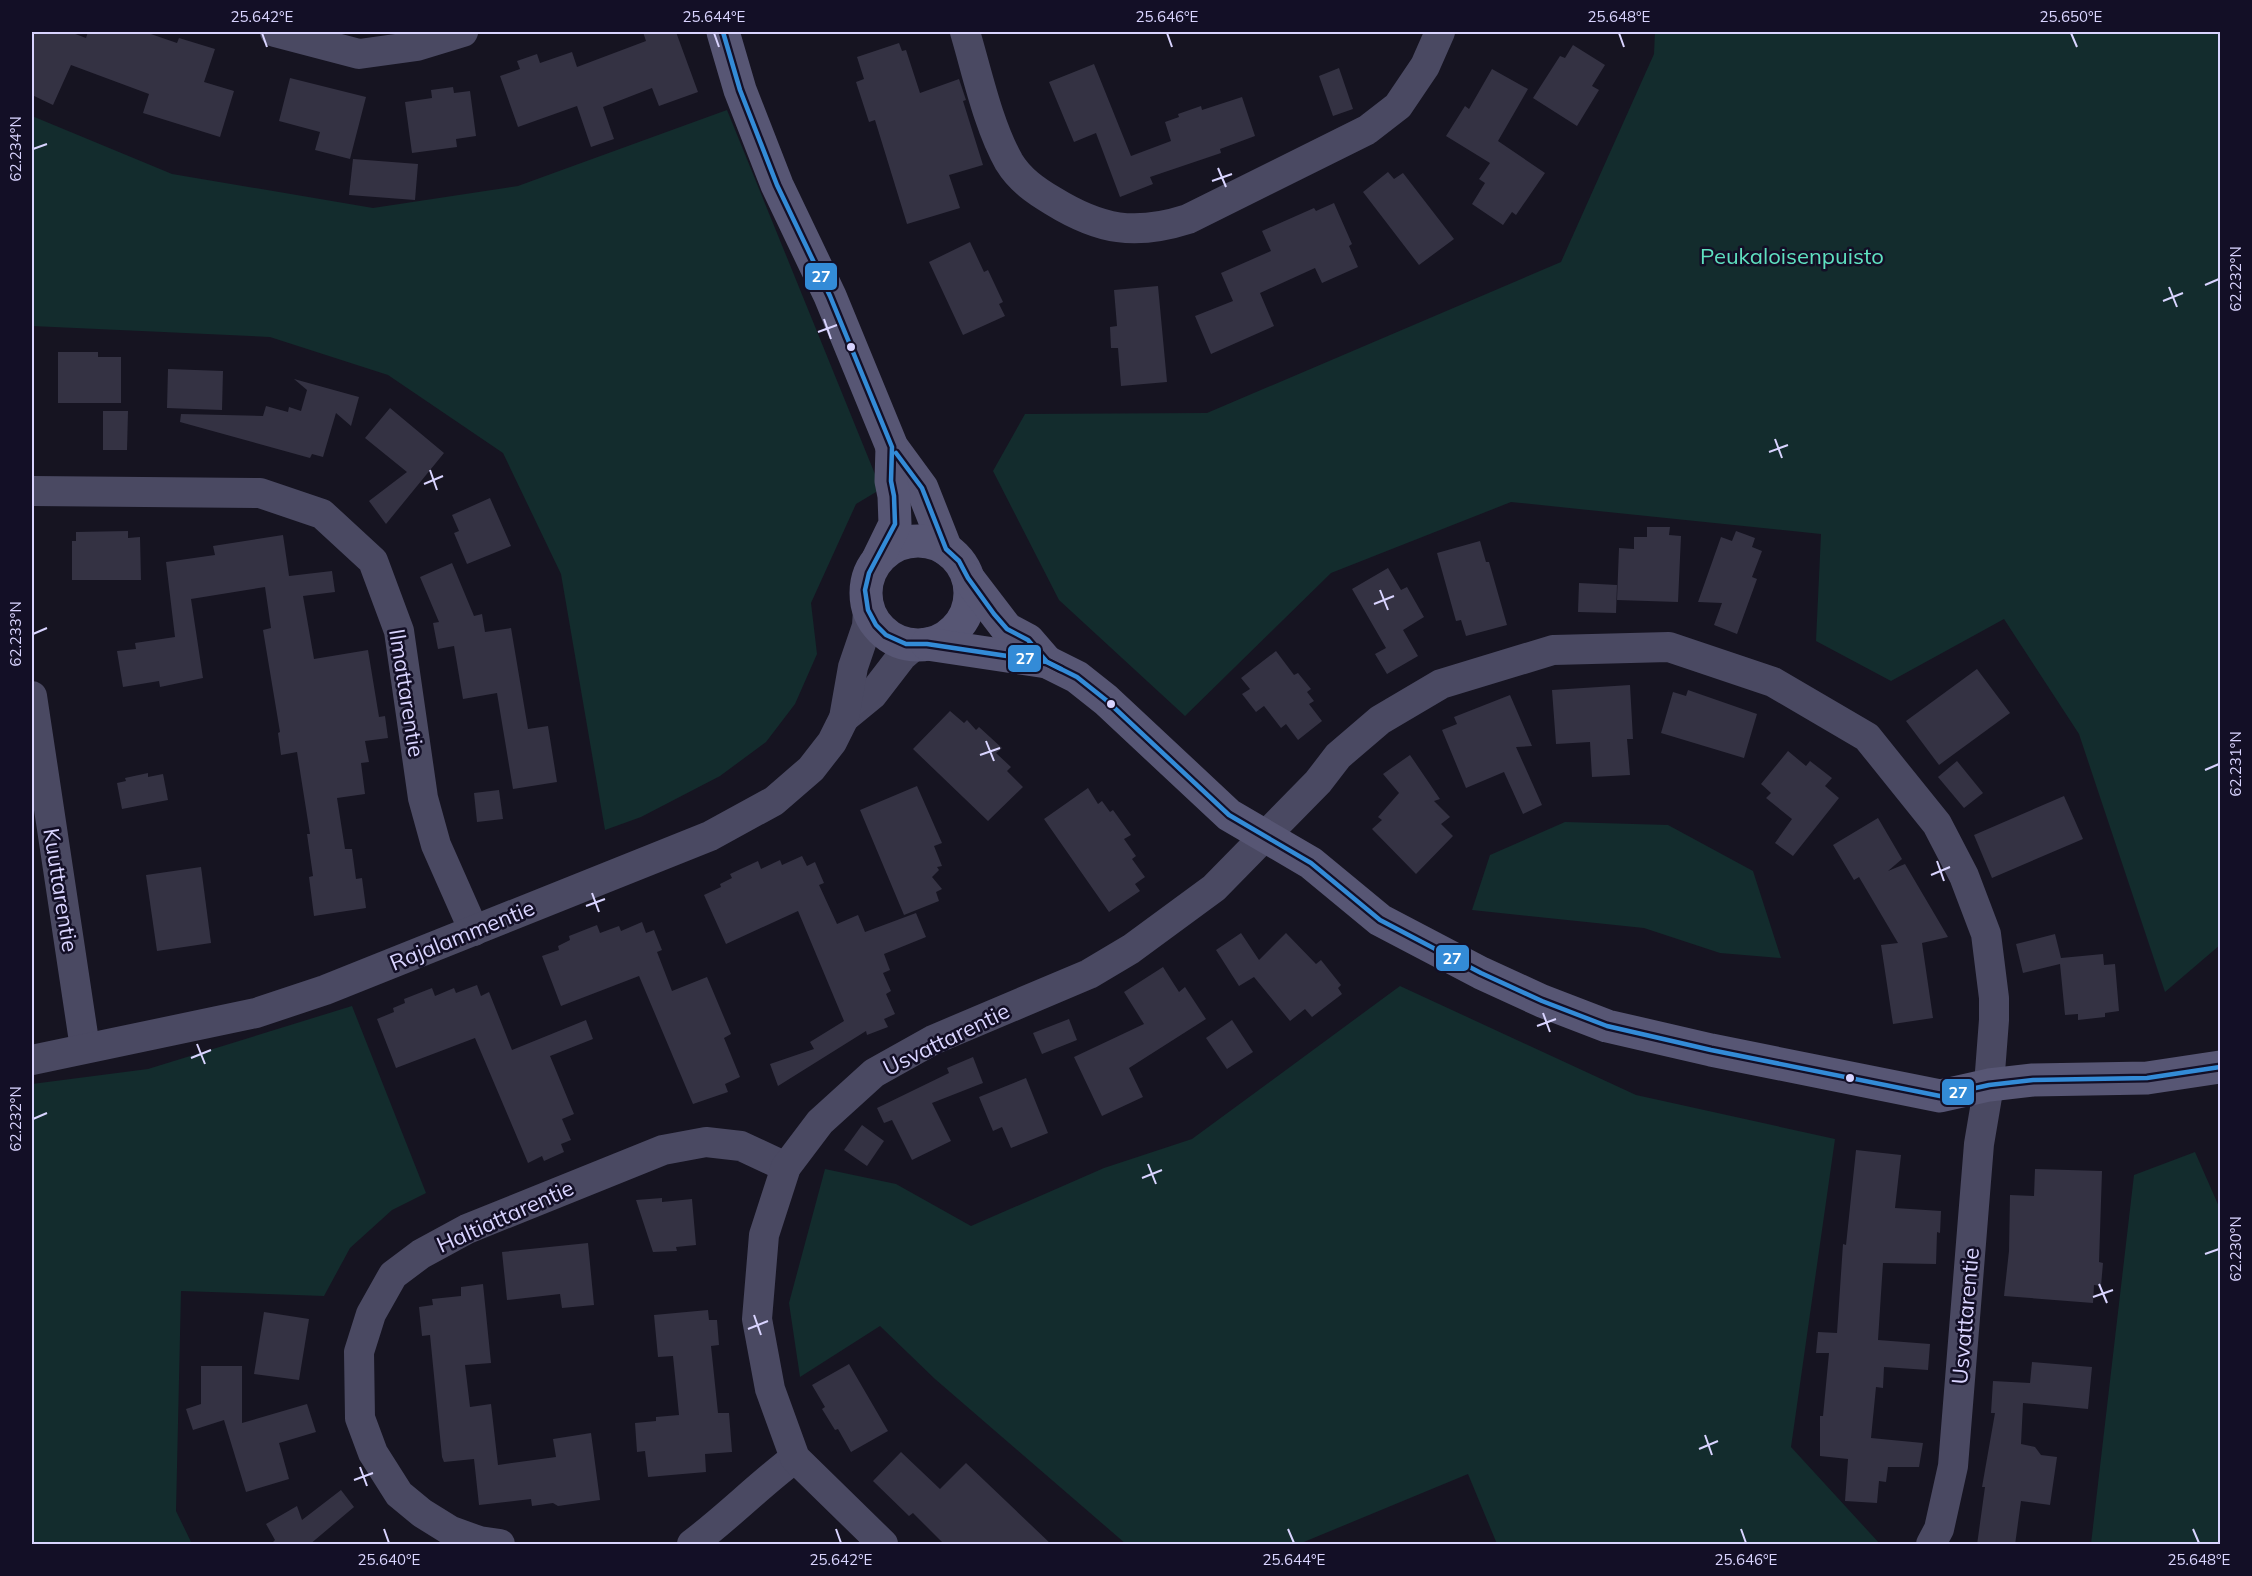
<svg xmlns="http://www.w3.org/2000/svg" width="2252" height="1576" font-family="Mulish,sans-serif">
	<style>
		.green { fill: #132c2d }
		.building { fill: #343243 }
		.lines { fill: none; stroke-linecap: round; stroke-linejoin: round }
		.street { stroke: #4a4962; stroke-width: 30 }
		.secondary { stroke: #575674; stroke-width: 33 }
		.bus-1-casing { stroke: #130f26; stroke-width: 9 }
		.bus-1 { stroke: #338bd7; stroke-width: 4.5 }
		.ticks { fill: none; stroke: #d9d4ff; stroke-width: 2 }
		.bus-dot { fill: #d9d4ff; stroke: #130f26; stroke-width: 2 }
		.labels { text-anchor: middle; stroke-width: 5; stroke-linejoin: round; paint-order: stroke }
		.park-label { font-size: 22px; fill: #5fe0c0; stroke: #130f26 }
		.street-label { font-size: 22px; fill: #d9d4ff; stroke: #130f26 }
		.line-badge { stroke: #130f26; stroke-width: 2 }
		.badge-label { font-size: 16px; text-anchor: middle; font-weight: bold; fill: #fff }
		.neatline { fill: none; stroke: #d9d4ff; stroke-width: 2 }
		.ticks-label { font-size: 15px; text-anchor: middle; fill: #d9d4ff }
	</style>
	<rect width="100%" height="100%" fill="#161421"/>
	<!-- green -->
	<g class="green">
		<polygon points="1655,32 2220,32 2220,945 2165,992 2079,734 2004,619 1891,681 1816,641 1821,534 1511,502 1331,573 1185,716 1059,600 993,471 1025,414 1207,413 1561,262 1654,54"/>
		<polygon points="727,110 881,489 856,504 811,603 817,654 795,704 766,742 720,776 641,817 605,830 561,574 503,453 388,375 270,337 32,326 32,116 172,174 373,208 518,186"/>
		<polygon points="1565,822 1668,825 1753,871 1781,958 1720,953 1644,928 1472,910 1490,855"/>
		<polygon points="1400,986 1636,1095 1835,1139 1791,1447 1880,1544 1497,1544 1468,1474 1299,1544 1126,1544 935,1379 880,1326 800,1377 789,1303 825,1169 896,1184 971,1226 1104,1168 1192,1139"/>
		<polygon points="352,1006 426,1193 392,1210 350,1248 324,1296 181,1291 176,1511 192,1544 32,1544 32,1084 148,1069"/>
		<polygon points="2195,1152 2220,1209 2220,1544 2091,1544 2134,1175"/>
	</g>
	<!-- building -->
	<g class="building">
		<polygon points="32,32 70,32 86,38 88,32 145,32 177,43 179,38 215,49 204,82 234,91 220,137 143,113 149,94 71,65 53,105 32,95"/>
		<polygon points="643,32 676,32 698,92 659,106 652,88 603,107 614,139 591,147 577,106 518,127 500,76 520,69 517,61 537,54 540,63 572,52 577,67 646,41"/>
		<polygon points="899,43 902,51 906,50 920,93 959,79 966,100 963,101 983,165 949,175 960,208 907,224 875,120 869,122 856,82 864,79 857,57"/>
		<polygon points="1573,45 1605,65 1592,86 1599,90 1577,126 1533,98 1560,56 1565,58"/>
		<polygon points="1094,64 1131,156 1171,141 1165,122 1179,117 1178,114 1201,106 1202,110 1242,97 1255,136 1220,149 1221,153 1150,177 1153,184 1120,197 1096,133 1074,142 1049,82"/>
		<polygon points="1339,68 1353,109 1333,116 1319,76"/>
		<polygon points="1492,69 1528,89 1498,141 1545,173 1516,215 1512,212 1503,225 1472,204 1485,183 1479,179 1490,163 1446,136 1465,106 1469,109"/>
		<polygon points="290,78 366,97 350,159 315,150 320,132 279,121"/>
		<polygon points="453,87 454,93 470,91 476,136 456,139 457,147 412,153 405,102 432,98 431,90"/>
		<polygon points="353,159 418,164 415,200 349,195"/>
		<polygon points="1388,172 1394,179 1403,173 1454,239 1419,265 1363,192"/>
		<polygon points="1334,203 1352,244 1349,246 1358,267 1322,283 1315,268 1260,293 1274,326 1211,354 1195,316 1233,301 1221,273 1271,251 1262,231 1314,208 1316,211"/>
		<polygon points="970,242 984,272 988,270 1003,302 999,304 1005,316 963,335 929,262"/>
		<polygon points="1158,286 1167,382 1121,386 1118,348 1111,348 1110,327 1117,326 1114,290"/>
		<polygon points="58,352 98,352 98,357 121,357 121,403 58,403"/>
		<polygon points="168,369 223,371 222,410 167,408"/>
		<polygon points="294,379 359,397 351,426 336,413 323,457 312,454 310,458 180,422 181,414 263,416 266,406 288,412 289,407 301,411 307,390"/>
		<polygon points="390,408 444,453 386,524 369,501 407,472 365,438"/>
		<polygon points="103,411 128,411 127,450 103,450"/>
		<polygon points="490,498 511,546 467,564 454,533 459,531 452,515"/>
		<polygon points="1647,527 1670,527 1669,535 1681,536 1678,602 1617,600 1619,548 1634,549 1634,537 1647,537"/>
		<polygon points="128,531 128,538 140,537 141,580 72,580 72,541 76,541 76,532"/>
		<polygon points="1736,531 1755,538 1752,547 1762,551 1752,577 1757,579 1737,634 1714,625 1722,603 1698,602 1721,537 1732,541"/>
		<polygon points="283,535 289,576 332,571 335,592 303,596 314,659 368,650 379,717 385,716 388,738 365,741 369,762 361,763 365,794 337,798 345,849 352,849 356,879 362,878 366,908 314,916 309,877 313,876 307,834 310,834 297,752 281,755 278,733 280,732 263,630 271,628 265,587 191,599 203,678 160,687 159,681 123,687 117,651 136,649 135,643 175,637 166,562 215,555 213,546"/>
		<polygon points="1480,541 1486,562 1489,562 1507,625 1466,636 1461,620 1456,621 1437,553"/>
		<polygon points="452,563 474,616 482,614 485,632 511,628 528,729 548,726 557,782 513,789 497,693 463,699 454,646 438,649 433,623 439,622 420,577"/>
		<polygon points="1388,568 1401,590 1407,587 1424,617 1403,630 1418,656 1387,674 1375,654 1386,648 1352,589"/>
		<polygon points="1579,583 1617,585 1616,613 1578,612"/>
		<polygon points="1276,651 1294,675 1298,673 1311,689 1307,692 1314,701 1309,704 1322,721 1298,740 1286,724 1281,728 1264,706 1256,712 1242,694 1250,689 1241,678"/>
		<polygon points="1977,669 2010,713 1939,765 1906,721"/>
		<polygon points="1630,685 1633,739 1627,739 1630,775 1592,777 1590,742 1556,744 1552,690"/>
		<polygon points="1688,690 1757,714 1744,758 1661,733 1673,692 1686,696"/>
		<polygon points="1510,695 1532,746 1516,747 1542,805 1523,814 1504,772 1466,788 1442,730 1457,724 1454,717"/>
		<polygon points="950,711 964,723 967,720 976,730 979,727 1002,748 996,753 1011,767 1007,771 1023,787 988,821 913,749"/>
		<polygon points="1788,751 1806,766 1810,761 1832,778 1825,786 1839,798 1793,856 1775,843 1792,819 1766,798 1771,793 1761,784"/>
		<polygon points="1410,755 1440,799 1434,801 1450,817 1441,824 1453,836 1416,874 1372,829 1382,820 1378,817 1399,793 1383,774"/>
		<polygon points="1957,761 1983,793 1964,808 1938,777"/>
		<polygon points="148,773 148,777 163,774 168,800 122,809 117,783 126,781 125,778"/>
		<polygon points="917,786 942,843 934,846 942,866 937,867 939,870 932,877 942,889 936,892 939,901 904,915 860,810"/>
		<polygon points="1088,788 1098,804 1102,801 1110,812 1113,810 1131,835 1124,839 1136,856 1132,859 1145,877 1135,884 1140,891 1109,912 1044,819"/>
		<polygon points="499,790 503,819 477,822 474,793"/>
		<polygon points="2064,796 2083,839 1992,878 1974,835"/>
		<polygon points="1878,818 1902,859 1888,871 1905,864 1948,937 1922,943 1933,1018 1893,1024 1881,945 1898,943 1859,877 1854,880 1833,845"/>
		<polygon points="802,856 807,866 815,862 824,883 819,885 837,924 858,915 865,932 916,913 926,937 884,954 890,970 883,973 891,991 886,994 895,1014 884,1019 888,1027 867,1035 866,1031 778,1086 770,1064 814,1049 810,1042 844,1021 798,911 726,944 704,895 721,887 720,884 732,878 730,874 758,861 761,869 780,860 782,865"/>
		<polygon points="201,867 211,943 157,951 146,875"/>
		<polygon points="642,922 646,933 654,930 662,950 657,952 672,991 707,977 731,1034 724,1038 740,1077 725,1084 728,1092 693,1104 639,976 561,1006 542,956 559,950 558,946 570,940 569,936 597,925 600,933 619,926 621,931"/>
		<polygon points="1241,933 1259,960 1286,933 1316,964 1321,960 1341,985 1338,988 1342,994 1312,1017 1305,1009 1290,1021 1254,977 1239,986 1216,950"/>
		<polygon points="2055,934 2061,958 2103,954 2104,965 2115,964 2119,1011 2105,1013 2105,1017 2078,1020 2078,1014 2065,1015 2060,964 2023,973 2016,944"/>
		<polygon points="1163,967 1179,992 1185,987 1206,1019 1129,1068 1143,1097 1102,1116 1074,1057 1144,1024 1124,992"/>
		<polygon points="477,985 481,996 489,992 512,1050 586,1020 593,1039 550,1056 574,1114 562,1119 571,1140 561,1144 564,1152 544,1161 542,1156 528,1163 475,1038 396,1068 377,1019 394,1012 393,1008 405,1003 404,999 432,988 435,996 454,988 456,993"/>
		<polygon points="1069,1019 1077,1040 1042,1054 1033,1033"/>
		<polygon points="1232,1020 1253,1052 1227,1069 1206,1038"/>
		<polygon points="973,1057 983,1083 932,1103 951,1141 912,1160 892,1120 884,1123 877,1108 949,1073 947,1068"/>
		<polygon points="1026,1078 1048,1133 1011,1148 1002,1127 993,1131 979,1097"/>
		<polygon points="862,1125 884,1141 867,1166 844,1150"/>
		<polygon points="1856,1150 1901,1155 1895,1208 1941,1211 1940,1233 1937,1232 1936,1264 1883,1263 1878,1340 1930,1344 1928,1370 1884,1367 1883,1388 1876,1387 1871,1438 1923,1443 1919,1467 1888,1467 1886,1482 1879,1481 1877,1503 1845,1501 1848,1459 1820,1456 1820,1416 1823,1416 1829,1353 1816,1353 1818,1332 1837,1333 1843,1244 1846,1245"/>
		<polygon points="2035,1169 2102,1171 2099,1262 2103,1263 2101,1286 2094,1285 2093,1303 2004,1296 2009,1251 2010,1195 2034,1196"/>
		<polygon points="662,1198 662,1202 692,1199 696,1245 676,1247 677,1251 653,1252 636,1200"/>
		<polygon points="588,1243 594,1305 562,1308 560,1294 507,1300 502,1252"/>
		<polygon points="483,1284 491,1363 465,1365 470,1407 491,1404 498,1465 556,1457 553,1439 591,1433 600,1500 558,1506 553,1503 532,1506 531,1499 479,1505 474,1459 444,1462 442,1457 430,1335 422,1336 419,1307 433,1305 432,1299 461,1296 461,1287"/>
		<polygon points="708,1310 709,1320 717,1320 719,1345 711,1346 718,1413 729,1413 732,1452 705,1454 706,1472 648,1477 645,1451 637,1452 635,1423 656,1421 656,1417 679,1415 673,1356 658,1357 654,1315"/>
		<polygon points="264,1312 309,1319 299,1380 254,1374"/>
		<polygon points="2032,1362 2092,1367 2088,1409 2023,1403 2021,1444 2035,1447 2041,1455 2057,1457 2050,1505 2021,1501 2015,1545 1977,1545 1985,1487 1982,1487 1995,1413 1991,1413 1993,1381 2030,1383"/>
		<polygon points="849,1364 888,1431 851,1452 838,1429 835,1430 822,1409 825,1407 812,1385"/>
		<polygon points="201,1366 242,1366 242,1423 307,1404 316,1432 279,1443 289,1479 246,1492 224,1420 193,1430 186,1409 201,1404"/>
		<polygon points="901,1452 940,1489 966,1463 1052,1545 945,1545 913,1513 909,1516 873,1481"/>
		<polygon points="341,1490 354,1507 309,1545 270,1545 275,1540 266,1524 297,1506 302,1520"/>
	</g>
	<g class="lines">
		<!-- street -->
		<g class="street">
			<polyline points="275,32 359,54 417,46 463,32"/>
			<path d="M965,32c12,40 23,93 44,130 11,18 27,29 44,39 47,29 82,35 135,18l179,-89 31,-24 27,-40 15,-34"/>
			<polyline points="32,491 260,493 322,514 373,561 399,631 423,798 436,845 474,931"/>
			<polyline points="32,696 85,1048"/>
			<polyline points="844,718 872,695 902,656 916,644"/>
			<polyline points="32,1060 256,1013 325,990 710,836 774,801 811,769 832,742 844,718 853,667 867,626 868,610"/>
			<polyline points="500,1544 479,1541 451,1531 422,1513 399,1494 373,1453 360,1418 359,1352 371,1314 393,1275 421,1254 467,1229 663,1150 706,1142 741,1146 786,1167"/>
			<path d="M692,1544c36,-27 67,-59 103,-86"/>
			<polyline points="883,1544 795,1458 770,1389 757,1319 764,1235 786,1167 820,1122 874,1073 933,1040 1089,974 1131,949 1214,888 1318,782 1338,756 1380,720 1441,684 1553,650 1669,647 1773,682 1867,737 1937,824 1964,876 1986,934 1994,998 1994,1020 1989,1085 1979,1144 1953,1466 1939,1529 1931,1544"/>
		</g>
		<!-- secondary -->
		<g class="secondary">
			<polyline points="723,32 740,90 777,185 830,296 892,447 922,488 946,549"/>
			<circle cx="918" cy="593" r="52"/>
			<polyline points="878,559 895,524 894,496 891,481 892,447"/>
			<polyline points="968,578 1007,629 1028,640 1047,662"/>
			<polyline points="927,644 1047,662 1077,677 1106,700 1229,815 1311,863 1380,920 1481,973 1542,1001 1607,1026 1711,1050 1940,1096 1989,1085 2033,1080 2147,1078 2220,1067"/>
		</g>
		<!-- bus-1 casing -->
		<g class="bus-1-casing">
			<g id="bus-1">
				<polyline points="723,32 740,90 777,185 830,296 892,447 891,481 894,496 895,524 869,573 865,590 868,610 876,625 886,635 906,644 927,644 1047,662 1077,677 1106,700 1229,815 1311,863 1380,920 1481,973 1542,1001 1607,1026 1711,1050 1940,1096 1989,1085 2033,1080 2147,1078 2220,1067"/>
				<polyline points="896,453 922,488 946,549 959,561 968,578 994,614 1007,629 1028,640 1047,662 1061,669"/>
			</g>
		</g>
		<!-- bus-1 -->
		<use href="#bus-1" class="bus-1"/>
	</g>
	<!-- ticks -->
	<path class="ticks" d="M262,33l5,14M714,33l5,14M1167,33l5,14M1619,33l5,14M2071,33l6,14M33,149l14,-5M1218,168l8,19M1212,181l20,-7M2205,285l14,-6M2169,287l8,20M2163,301l20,-8M824,319l7,20M818,332l19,-7M1775,439l7,19M1769,452l19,-7M430,470l7,20M424,484l19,-8M1380,590l8,20M1374,604l20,-8M33,634l14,-6M986,741l8,20M980,755l20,-7M2205,770l14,-6M1937,861l7,20M1931,875l19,-8M592,893l7,19M586,906l19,-7M1543,1013l7,19M1537,1026l19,-7M197,1044l8,20M191,1058l20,-8M33,1119l14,-6M1148,1164l8,20M1142,1178l20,-8M2205,1254l14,-5M2099,1284l8,19M2093,1297l20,-7M754,1315l7,20M748,1329l20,-8M1705,1435l7,20M1699,1449l19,-8M360,1467l7,19M354,1480l19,-7M384,1529l5,14M836,1529l5,14M1288,1529l6,14M1741,1529l5,14M2193,1529l6,14"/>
	<!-- markers -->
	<g class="bus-dot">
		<circle cx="851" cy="347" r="5"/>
		<circle cx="1111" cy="704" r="5"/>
		<circle cx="1850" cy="1078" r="5"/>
	</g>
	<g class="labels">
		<!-- park labels -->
		<g class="park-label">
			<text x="1792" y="264">Peukaloisenpuisto</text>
		</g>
		<!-- street labels -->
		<g class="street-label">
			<text transform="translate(407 693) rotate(81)" y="8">Ilmattarentie</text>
			<text transform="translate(61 890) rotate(81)" y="8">Kuuttarentie</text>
			<text transform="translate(462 935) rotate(-22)" y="8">Rajalammentie</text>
			<text transform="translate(946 1039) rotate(-26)" y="8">Usvattarentie</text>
			<text transform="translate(505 1216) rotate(-24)" y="8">Haltiattarentie</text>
			<text transform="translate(1965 1316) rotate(-85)" y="8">Usvattarentie</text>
		</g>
	</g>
	<g class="line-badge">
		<rect x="804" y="262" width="34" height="29" rx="6" fill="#338bd7"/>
		<rect x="1007" y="644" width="35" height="29" rx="6" fill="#338bd7"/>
		<rect x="1435" y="944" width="35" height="28" rx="6" fill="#338bd7"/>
		<rect x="1941" y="1078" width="34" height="28" rx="6" fill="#338bd7"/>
	</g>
	<g class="badge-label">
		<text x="821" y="282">27</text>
		<text x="1025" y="664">27</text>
		<text x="1452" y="964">27</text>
		<text x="1958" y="1098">27</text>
	</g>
	<!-- border -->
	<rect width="2252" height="1576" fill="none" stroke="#130f26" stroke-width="66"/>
	<rect x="33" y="33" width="2186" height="1510" class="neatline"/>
	<g class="ticks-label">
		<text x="262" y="22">25.642°E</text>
		<text x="714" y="22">25.644°E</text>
		<text x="1167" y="22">25.646°E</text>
		<text x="1619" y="22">25.648°E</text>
		<text x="2071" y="22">25.650°E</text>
		<text transform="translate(16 149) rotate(-90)" y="5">62.234°N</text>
		<text transform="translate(2236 279) rotate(-90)" y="5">62.232°N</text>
		<text transform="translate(16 634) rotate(-90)" y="5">62.233°N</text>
		<text transform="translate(2236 764) rotate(-90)" y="5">62.231°N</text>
		<text transform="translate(16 1119) rotate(-90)" y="5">62.232°N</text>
		<text transform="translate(2236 1249) rotate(-90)" y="5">62.230°N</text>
		<text x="389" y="1565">25.640°E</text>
		<text x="841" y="1565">25.642°E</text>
		<text x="1294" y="1565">25.644°E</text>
		<text x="1746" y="1565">25.646°E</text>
		<text x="2199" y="1565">25.648°E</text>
	</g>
</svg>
